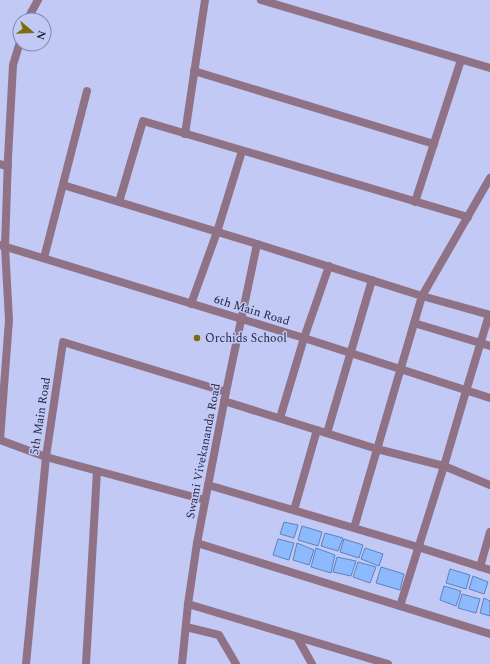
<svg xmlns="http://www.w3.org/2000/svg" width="490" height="664" font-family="Spectral,serif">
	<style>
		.building { fill: #8db9fd; stroke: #5c83bf }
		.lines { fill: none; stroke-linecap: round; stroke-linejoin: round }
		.street { stroke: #907286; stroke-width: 8 }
		.poi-dot { fill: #7d6d09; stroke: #c3c9f5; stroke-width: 1.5 }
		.labels { text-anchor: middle; stroke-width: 3; stroke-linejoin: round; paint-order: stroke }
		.street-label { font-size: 12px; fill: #242743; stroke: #c3c9f5 }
		.poi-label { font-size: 12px; fill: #242743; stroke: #c3c9f5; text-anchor: start }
	</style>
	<rect width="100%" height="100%" fill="#c3c9f5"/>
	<!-- building -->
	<g class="building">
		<polygon points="284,522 298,525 294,538 280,534"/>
		<polygon points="302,526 322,532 318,546 298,540"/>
		<polygon points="325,533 343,538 338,551 321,546"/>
		<polygon points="278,539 294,543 289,560 273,555"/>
		<polygon points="344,539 363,545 359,558 340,552"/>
		<polygon points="297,543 314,550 309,565 293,560"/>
		<polygon points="316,548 335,555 331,573 311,567"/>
		<polygon points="365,548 383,554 379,566 361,559"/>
		<polygon points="337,557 356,561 351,576 333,572"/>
		<polygon points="358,562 376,567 370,583 353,577"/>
		<polygon points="381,567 404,574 400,590 376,583"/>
		<polygon points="450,569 470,575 466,589 446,583"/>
		<polygon points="473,576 488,582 484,594 469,589"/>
		<polygon points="444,586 461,591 456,606 440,600"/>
		<polygon points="462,594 480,599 476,613 458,608"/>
		<polygon points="484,598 490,601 490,616 480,613"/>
	</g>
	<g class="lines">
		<!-- street -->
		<g class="street">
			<polyline points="261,0 490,68"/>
			<polyline points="27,20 38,0"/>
			<polyline points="194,71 434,144"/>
			<polyline points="185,134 205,0"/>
			<polyline points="0,164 8,167"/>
			<polyline points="63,185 257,244 422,296 490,315"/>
			<polyline points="119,202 143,121 468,217"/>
			<polyline points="415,202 461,60"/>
			<polyline points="0,245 304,338 490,398"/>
			<polyline points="44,258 87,91"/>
			<polyline points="191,304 217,232 242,151"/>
			<polyline points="414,323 490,346"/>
			<polyline points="224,401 377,449 444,466 490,485"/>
			<polyline points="280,418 304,338 329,266"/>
			<polyline points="327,433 372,280"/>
			<polyline points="0,440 9,320 5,247 8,158 13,65 20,42"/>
			<polyline points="0,440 46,457 205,500"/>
			<polyline points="208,485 418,547 490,570"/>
			<polyline points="294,510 317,430"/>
			<polyline points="354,528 422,296 490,178"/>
			<polyline points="197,543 490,634"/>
			<polyline points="480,567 490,532"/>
			<polyline points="188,604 388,664"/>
			<polyline points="400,606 444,466 466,391 489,315"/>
			<polyline points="186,627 219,635 236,664"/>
			<polyline points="297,637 312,664"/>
			<polyline points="26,664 46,457 63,342 226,392"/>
			<polyline points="86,664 97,471"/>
			<polyline points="182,664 188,604 197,543 226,392 257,244"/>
		</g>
	</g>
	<!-- markers -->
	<circle class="poi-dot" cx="197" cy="338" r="4"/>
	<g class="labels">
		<!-- street labels -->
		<g class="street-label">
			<text transform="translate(252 310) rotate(17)" y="4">6th Main Road</text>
			<text transform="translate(40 416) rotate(-81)" y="4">5th Main Road</text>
			<text transform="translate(203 451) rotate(-79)" y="4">Swami Vivekananda Road</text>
		</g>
		<!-- poi labels -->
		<g class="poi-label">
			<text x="205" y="342">Orchids School</text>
		</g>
	</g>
	<!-- north arrow -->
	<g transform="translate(32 32) rotate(109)"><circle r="19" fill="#c3c9f5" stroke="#8388ae"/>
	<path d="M0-3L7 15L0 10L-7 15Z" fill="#7d6d09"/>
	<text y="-6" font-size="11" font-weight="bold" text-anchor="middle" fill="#242743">N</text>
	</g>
</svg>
